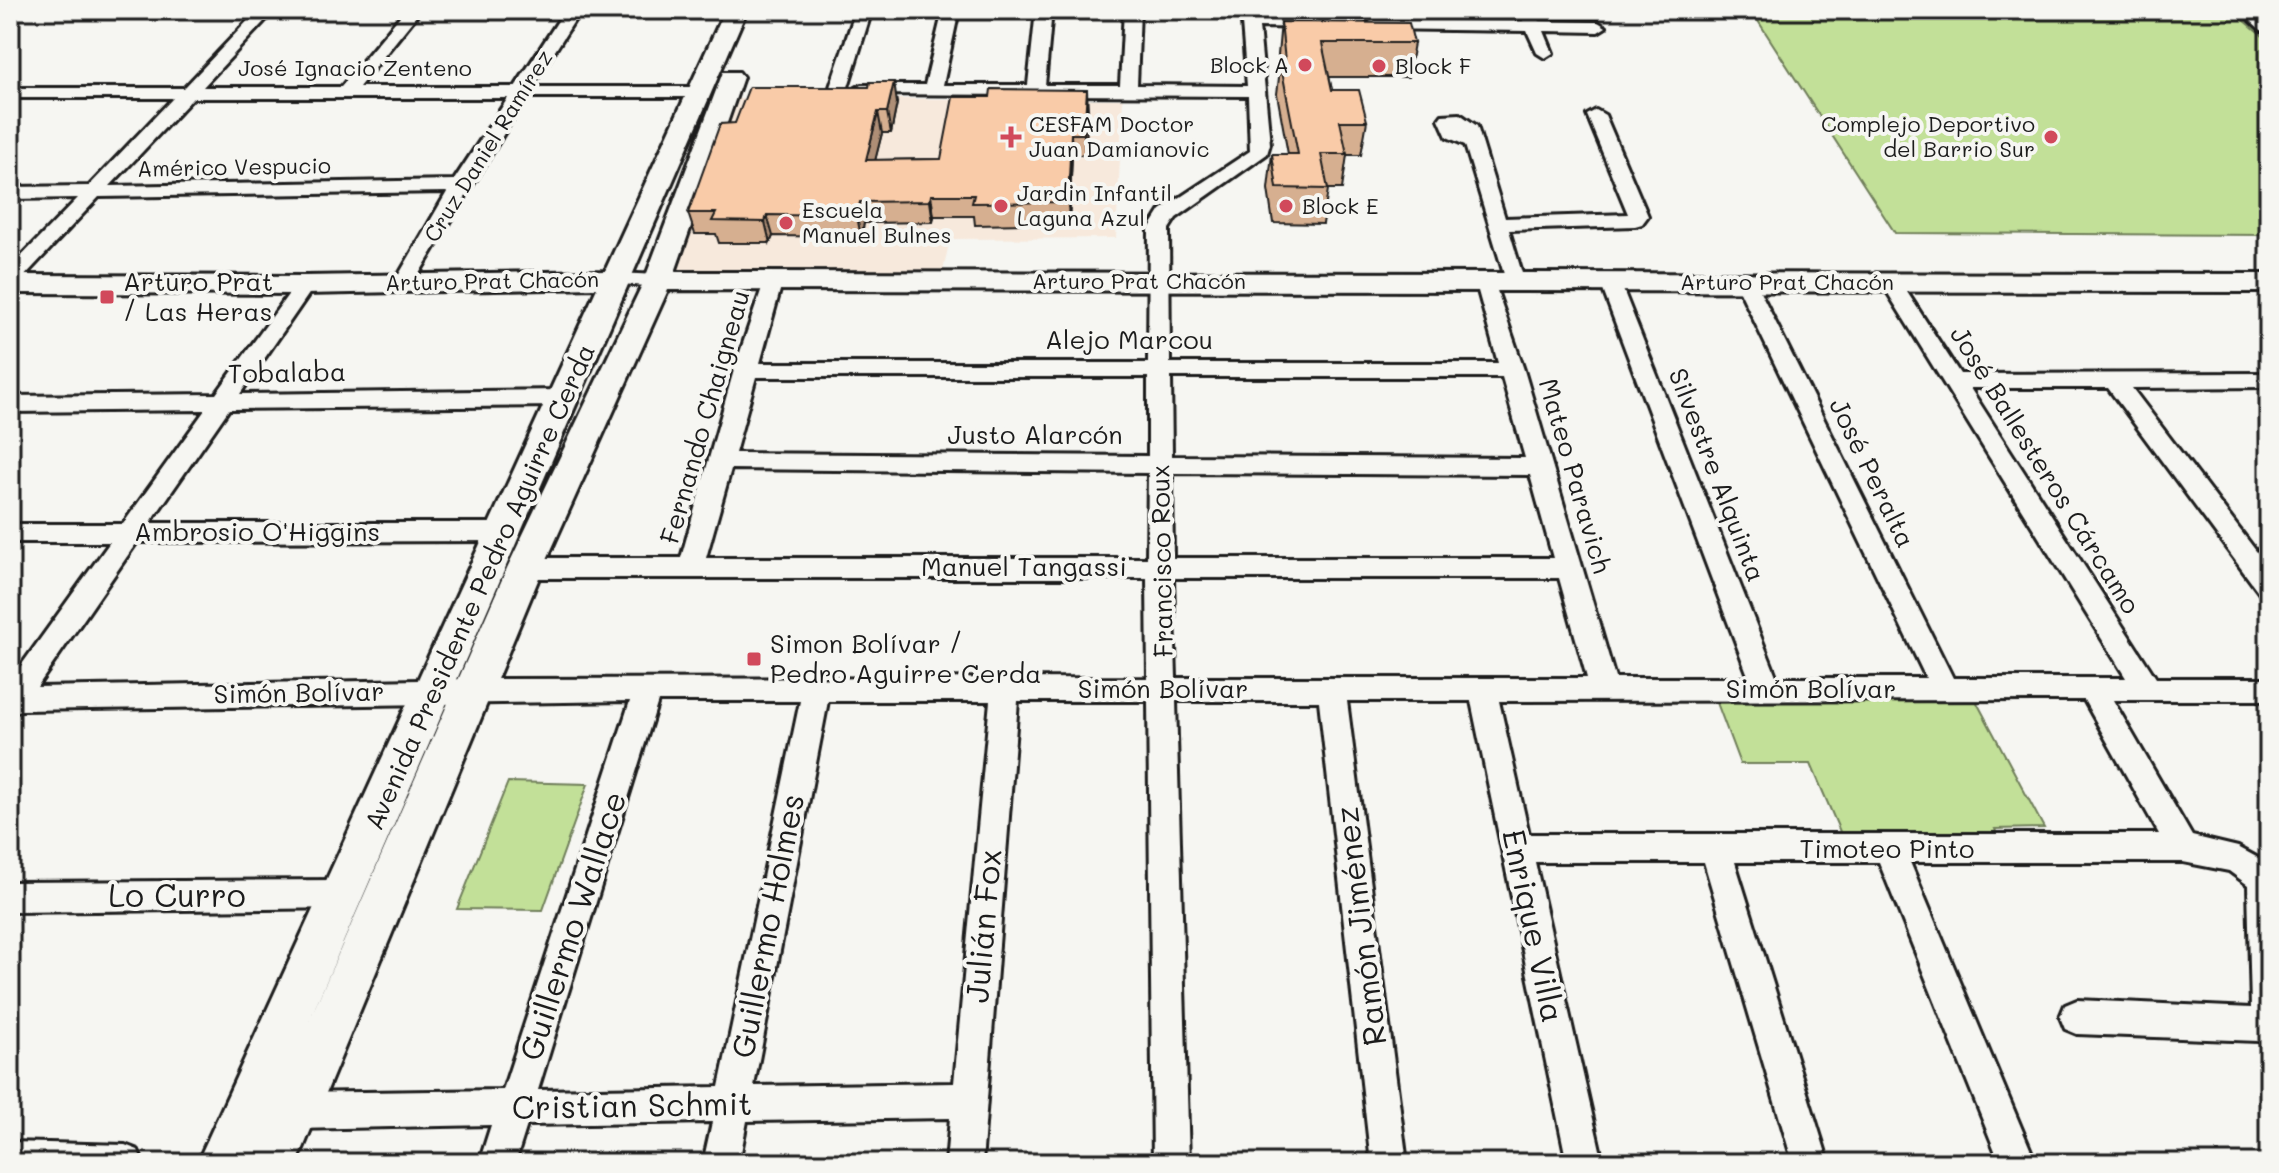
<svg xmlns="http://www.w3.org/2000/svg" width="2279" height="1173" font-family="Mali,sans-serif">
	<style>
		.built { fill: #f7e9dc }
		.green { fill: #c2e098; stroke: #6f7e5a; stroke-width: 2 }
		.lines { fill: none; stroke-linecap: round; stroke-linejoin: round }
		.street-casing { stroke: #1c1c1c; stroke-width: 6 }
		.secondary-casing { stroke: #1c1c1c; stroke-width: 6 }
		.street { fill: #f6f6f2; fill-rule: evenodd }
		.secondary { fill: #f6f6f2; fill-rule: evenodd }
		.wall { fill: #d6af90; stroke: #1c1c1c; stroke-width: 2 }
		.shaded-wall { fill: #ae8e76; stroke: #1c1c1c; stroke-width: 2 }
		.building { fill: #f9cba8; stroke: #1c1c1c; stroke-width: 2 }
		.poi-dot { fill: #d1495b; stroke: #f6f6f2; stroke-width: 3 }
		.labels { text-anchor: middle; stroke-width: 8; stroke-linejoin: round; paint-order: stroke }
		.far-poi-label { font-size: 22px; fill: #1c1c1c; stroke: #f6f6f2; text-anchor: start }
		.far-street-label { font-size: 22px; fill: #1c1c1c; stroke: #f6f6f2 }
		.poi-label { font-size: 26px; fill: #1c1c1c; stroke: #f6f6f2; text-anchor: start }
		.street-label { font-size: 26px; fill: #1c1c1c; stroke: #f6f6f2 }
		.near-street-label { font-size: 32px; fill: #1c1c1c; stroke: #f6f6f2 }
	</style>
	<rect width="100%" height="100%" fill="#f6f6f2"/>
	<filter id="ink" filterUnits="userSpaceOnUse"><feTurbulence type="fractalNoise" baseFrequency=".0125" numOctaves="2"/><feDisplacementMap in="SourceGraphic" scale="16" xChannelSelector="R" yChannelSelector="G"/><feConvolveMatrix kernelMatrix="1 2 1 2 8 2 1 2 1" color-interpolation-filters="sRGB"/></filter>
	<g filter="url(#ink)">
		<!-- built -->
		<polygon class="built" points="737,99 1123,99 1116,238 950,239 943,271 672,273"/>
		<!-- green -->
		<g class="green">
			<polygon points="1751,10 2232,10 2269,41 2269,235 1895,233"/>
			<polygon points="1974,697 2044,828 1995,829 1999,839 1844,841 1811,764 1740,764 1716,700"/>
			<polygon points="508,782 588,784 543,910 457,909"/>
		</g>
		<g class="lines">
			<!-- street casing -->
			<g class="street-casing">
				<g id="street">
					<path d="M258,10h17l-72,77h138l64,-77h16l-62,77h156l50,-77h16l-49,77h168l9,5 -9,5h-174l-115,190h-14l-3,-4 53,-91 -348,5 -82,87 -7,2v-18l68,-70 -68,1v-12l79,-1 84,-88h-163v-10h174zM193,98h315l-54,82 -344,6z"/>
					<polygon points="856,10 872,10 847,90 844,94 832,94 829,90"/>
					<path d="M943,10h16l-16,75h85l8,-75h16l-7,75h75l4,-75h16l-3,75 110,1 -6,-76h16l1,7 63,3v6l-6,2 -56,-1 11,117 -3,10 -91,64 -7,11 1,134h328l-23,-83 10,-6 7,2 32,94 91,308h134l-149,-396 3,-4h14l3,4 157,396h149l-190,-395 3,-4 7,-2 10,6 197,395h173l-245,-396 3,-4h14l62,96 309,-1v14l-137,1 137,180v29l-9,-3 -152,-206h-138l186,290h113v22h-156l79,136 46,11 31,17v182l-11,-5 -181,-7 -12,-5 -5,-12 5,-12 12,-5 174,8 -3,-123 -19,-14 -46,-9h-273l126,301h-36l-121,-301h-144l94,301h-36l-89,-301h-169l68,301h-36l-96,-462h-124l60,462h-36l-52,-462h-143l13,462h-36l-5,-462h-130l-36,462h-36l4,-45 -203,3 -8,42h-36l9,-41 -185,3 -12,38h-36l12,-38 -197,4 -12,-6 -6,-12 6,-12 12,-6 209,-3 127,-389 -609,9 -11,5v-34l100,-139h-100v-18h113l82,-114 -195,2v-16l206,-2 82,-113 7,-2 10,6 -75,109 324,-4 11,8 -11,8 -335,3 -79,114h355l9,2 4,7 -4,7 -9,2 -368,1 -100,145 436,-8 675,-1 -1,-100h-622l-9,-3 -4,-7 4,-7 9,-3h156l53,-188 31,-91 7,-2 10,6 -22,80h388l1,-134 12,-19 89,-59 -2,-55 -393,-2 -3,-4 9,-5h64zM756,377h392v79l-413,-3zM1171,377h331l23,81 -353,-2zM731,469l417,4 -1,85h-441zM1172,473l358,2 23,83h-380zM1173,578h386l28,100h-411zM2084,700l75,134h-630l-30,-133zM658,701h142l-81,386 -181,3zM828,701h162l-36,382 -200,3z"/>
					<polygon points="1522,10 1534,10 1540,21 1598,22 1606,27 1598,32 1544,31 1553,53 1545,58 1537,53 1527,31 1374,29 1366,24 1374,19 1523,21"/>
					<polygon points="1596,110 1605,115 1648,216 1642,224 1635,226 1509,230 1524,280 1514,286 1507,284 1465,145 1447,137 1439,119 1442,115 1460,114 1477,126 1505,218 1628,214 1587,115"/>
					<polygon points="617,273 658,275 668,281 658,287 610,283 607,279"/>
					<polygon points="344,880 355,884 360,894 355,904 344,908 10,912 10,882"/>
					<polygon points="10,1142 125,1145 138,1150 143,1163 10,1163"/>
				</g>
			</g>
			<!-- secondary casing -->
			<g class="secondary-casing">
				<g id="secondary">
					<polygon points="725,10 747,10 309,1021 507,568 644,281 723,72 739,72 743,77 675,272 2269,274 2269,292 668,290 543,568 297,1163 197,1163 597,288 305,294 10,293 10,275 305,276 605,271"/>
					<polygon points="2239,10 2264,10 2269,14 2269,32 2261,30"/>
				</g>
			</g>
			<!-- street -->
			<use href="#street" class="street"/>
			<!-- secondary -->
			<use href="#secondary" class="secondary"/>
		</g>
		<!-- wall -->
		<g class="wall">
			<polygon points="1281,22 1414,43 1408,77 1329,77 1332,90 1367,121 1361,155 1347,155 1342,189 1328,189 1323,224 1273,223 1268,189 1272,154 1288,154 1277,94 1280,69 1278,55"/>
			<polygon points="897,103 891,133 882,133 875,160 941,159 1088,110 1085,155 1072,155 1069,223 975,225 974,216 934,216 933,222 864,223 861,237 773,236 770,243 719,243 716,234 695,234 688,213 735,123"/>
		</g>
		<!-- shaded-wall -->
		<g class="shaded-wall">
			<polygon points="894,82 897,103 891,133 887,112"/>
			<polygon points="1087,90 1088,110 1085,155 1084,134"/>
			<polygon points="878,112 882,133 870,181 866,160"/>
			<polygon points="1071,134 1072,155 1069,223 1068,202"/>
			<polygon points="931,195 934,216 933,222 930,201"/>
			<polygon points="860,202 864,223 861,237 857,216"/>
			<polygon points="767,215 773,236 770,243 765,222"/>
		</g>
		<!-- building -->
		<g class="building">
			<polygon points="1281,22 1409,23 1414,43 1322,43 1332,90 1359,90 1367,121 1340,121 1347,154 1321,154 1328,189 1277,188 1272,154 1298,154 1280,61 1285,61"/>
			<polygon points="870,82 894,82 887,112 878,112 866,160 941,159 953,97 990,97 991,89 1087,90 1084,134 1071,134 1068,202 972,203 974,195 931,195 930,201 860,202 857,216 767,215 765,222 712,221 716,213 688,213 720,124 735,123 749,87 869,87"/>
		</g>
	</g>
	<!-- markers -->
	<g class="poi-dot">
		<circle cx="1305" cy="65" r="8"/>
		<circle cx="1379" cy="66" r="8"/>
		<path d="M1007 125h8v8h8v8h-8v8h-8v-8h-8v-8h8z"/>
		<circle cx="2051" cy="137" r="8"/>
		<circle cx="1001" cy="206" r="8"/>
		<circle cx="1286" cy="206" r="8"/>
		<circle cx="786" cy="223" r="8"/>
		<rect x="99" y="289" width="16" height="16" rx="4"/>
		<rect x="746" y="651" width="16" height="16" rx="4"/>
	</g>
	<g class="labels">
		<!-- far-poi labels -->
		<g class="far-poi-label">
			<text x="1289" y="73" text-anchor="end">Block A</text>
			<text x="1395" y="74">Block F</text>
			<text x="1029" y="132">CESFAM Doctor<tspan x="1029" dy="25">Juan Damianovic</tspan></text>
			<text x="2035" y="132" text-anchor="end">Complejo Deportivo<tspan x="2035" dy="25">del Barrio Sur</tspan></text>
			<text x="1017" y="201">Jardin Infantil<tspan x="1017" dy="25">Laguna Azul</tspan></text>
			<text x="1302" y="214">Block E</text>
			<text x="802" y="218">Escuela<tspan x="802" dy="25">Manuel Bulnes</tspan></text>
		</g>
		<!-- far-street labels -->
		<g class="far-street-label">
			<text x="355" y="76">José Ignacio Zenteno</text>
			<text transform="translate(488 146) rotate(-58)" y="8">Cruz Daniel Ramírez</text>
			<text transform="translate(234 167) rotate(-1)" y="8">Américo Vespucio</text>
			<text transform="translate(492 281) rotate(-1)" y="8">Arturo Prat Chacón</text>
			<text x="1139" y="289">Arturo Prat Chacón</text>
			<text x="1787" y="290">Arturo Prat Chacón</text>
		</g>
		<!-- poi labels -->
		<g class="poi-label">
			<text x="123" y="291">Arturo Prat<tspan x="123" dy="30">/ Las Heras</tspan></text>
			<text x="770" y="653">Simon Bolívar /<tspan x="770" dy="30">Pedro Aguirre Cerda</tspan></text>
		</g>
		<!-- street labels -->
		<g class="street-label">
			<text x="1129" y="349">Alejo Marcou</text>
			<text transform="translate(287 373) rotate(-1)" y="9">Tobalaba</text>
			<text transform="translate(705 417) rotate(-74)" y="9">Fernando Chaigneau</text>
			<text x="1035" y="444">Justo Alarcón</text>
			<text transform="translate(2045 470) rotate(58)" y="9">José Ballesteros Cárcamo</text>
			<text transform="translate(1872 473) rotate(64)" y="9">José Peralta</text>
			<text transform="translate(1717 475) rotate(69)" y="9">Silvestre Alquinta</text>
			<text transform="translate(1575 476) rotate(74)" y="9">Mateo Paravich</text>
			<text x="257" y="541">Ambrosio O'Higgins</text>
			<text transform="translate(1162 561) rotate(-91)" y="9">Francisco Roux</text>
			<text x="1024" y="576">Manuel Tangassi</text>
			<text transform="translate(480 587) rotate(-66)" y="9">Avenida Presidente Pedro Aguirre Cerda</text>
			<text x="1163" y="698">Simón Bolívar</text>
			<text x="1811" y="698">Simón Bolívar</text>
			<text transform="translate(299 693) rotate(-1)" y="9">Simón Bolívar</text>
			<text x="1887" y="858">Timoteo Pinto</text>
		</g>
		<!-- near-street labels -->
		<g class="near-street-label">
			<text x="177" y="907">Lo Curro</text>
			<text transform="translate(573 926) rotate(-72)" y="11">Guillermo Wallace</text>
			<text transform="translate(768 926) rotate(-79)" y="11">Guillermo Holmes</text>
			<text transform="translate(984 926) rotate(-85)" y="11">Julián Fox</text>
			<text transform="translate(1361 926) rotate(-97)" y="11">Ramón Jiménez</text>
			<text transform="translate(1533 926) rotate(78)" y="11">Enrique Villa</text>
			<text transform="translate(632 1106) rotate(-1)" y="11">Cristian Schmit</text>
		</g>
	</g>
	<!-- margin -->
	<rect width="2279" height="1173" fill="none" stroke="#f6f6f2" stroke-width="40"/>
	<rect x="20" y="20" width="2239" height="1133" fill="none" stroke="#1c1c1c" stroke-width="3" filter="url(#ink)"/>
</svg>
